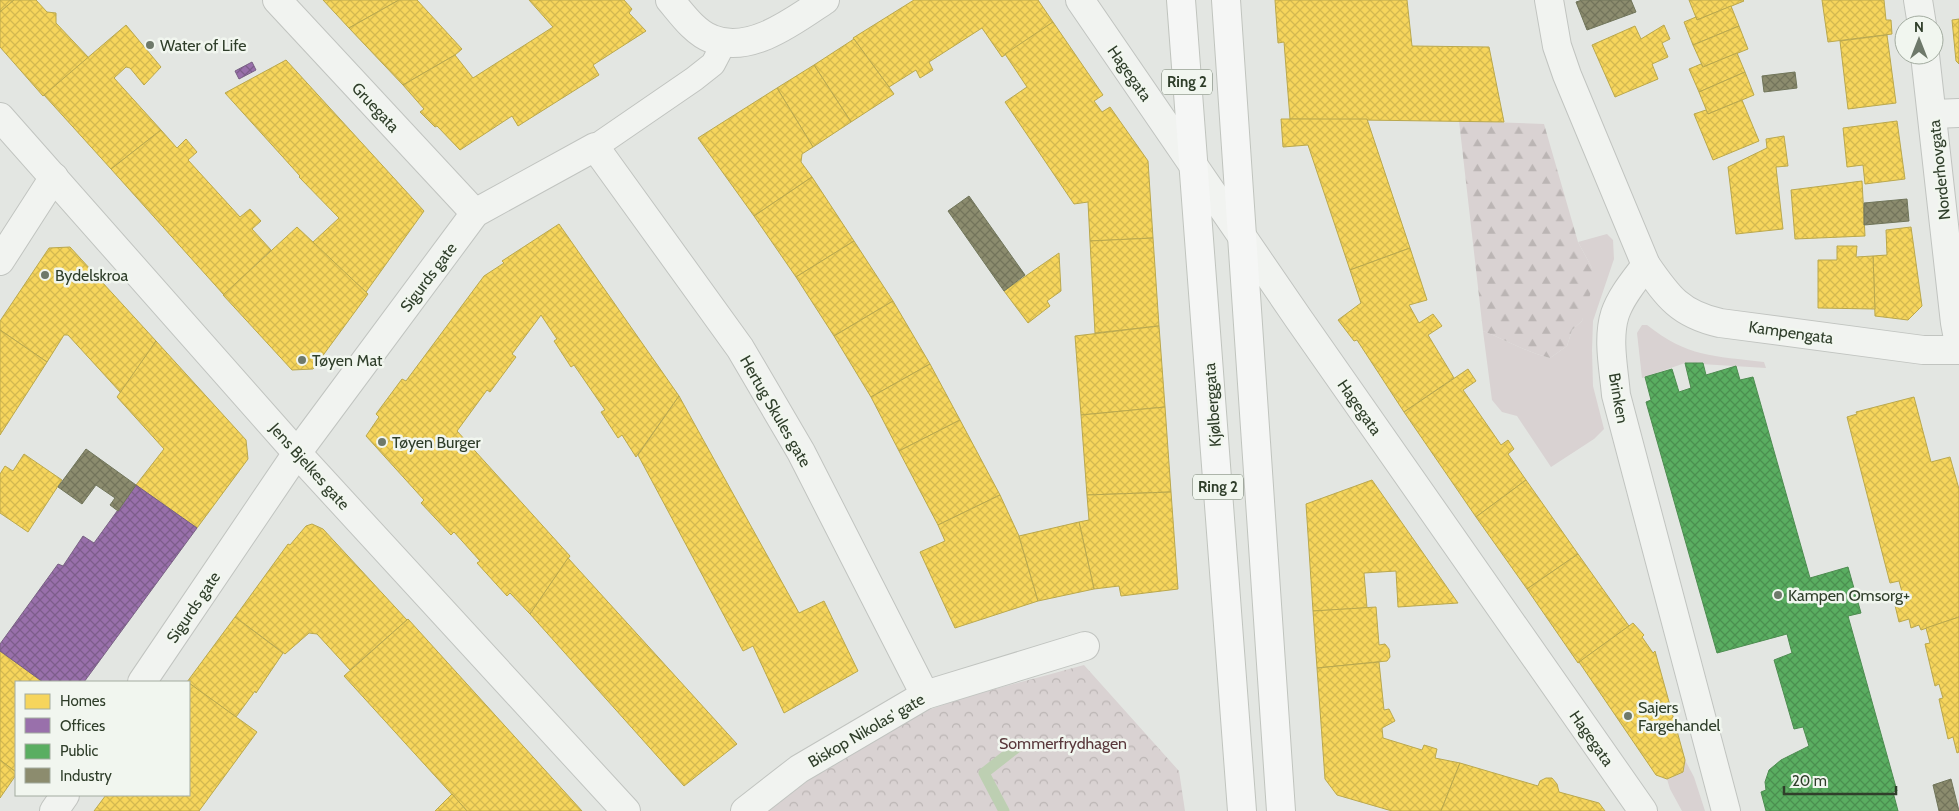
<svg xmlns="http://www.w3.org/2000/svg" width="1959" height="811" font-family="Cabin,sans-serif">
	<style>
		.grass { fill: #d9d2d2 }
		.forest { fill: url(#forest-firs) }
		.park { fill: url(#park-crowns) }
		.homes { fill: url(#homes-cross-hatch); stroke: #baa84d }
		.offices { fill: url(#offices-cross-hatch); stroke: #796184 }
		.public { fill: url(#public-cross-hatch); stroke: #4d8c50 }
		.industry { fill: url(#industry-cross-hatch); stroke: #70755a }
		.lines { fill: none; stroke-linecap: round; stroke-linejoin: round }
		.stream { stroke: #bdcfb2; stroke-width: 11 }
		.pedestrian-casing { stroke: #c1c4c0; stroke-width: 26 }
		.minor-casing { stroke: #c1c4c0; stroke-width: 30 }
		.primary-casing { stroke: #c0c4be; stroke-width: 30 }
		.pedestrian { stroke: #f1f3f0; stroke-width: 24 }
		.minor { stroke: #f1f3f0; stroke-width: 28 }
		.primary { stroke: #f5f6f5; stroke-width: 28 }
		.poi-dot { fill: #6e796a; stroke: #f1f6ef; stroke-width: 2 }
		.labels { text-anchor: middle; stroke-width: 5; stroke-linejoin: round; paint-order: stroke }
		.shield { fill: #f1f6ef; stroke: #697565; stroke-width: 1 }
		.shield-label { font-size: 15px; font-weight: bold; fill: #2f3e2a }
		.poi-label { font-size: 16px; fill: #2f3e2a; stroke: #f1f6ef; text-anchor: start }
		.street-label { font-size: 16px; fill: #2f3e2a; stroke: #f1f6ef }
		.park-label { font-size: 16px; fill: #59383b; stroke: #f1f6ef }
	</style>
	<defs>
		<pattern id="forest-firs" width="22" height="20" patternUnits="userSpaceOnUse" patternTransform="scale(1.25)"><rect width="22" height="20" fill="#d9d2d2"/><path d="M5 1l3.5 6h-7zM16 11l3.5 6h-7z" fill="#bbb5b4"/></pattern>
		<pattern id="park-crowns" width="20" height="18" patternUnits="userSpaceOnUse" patternTransform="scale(1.25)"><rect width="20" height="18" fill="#d9d2d2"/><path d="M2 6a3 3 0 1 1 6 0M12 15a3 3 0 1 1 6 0" fill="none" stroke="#bbb5b4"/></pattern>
		<pattern id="homes-cross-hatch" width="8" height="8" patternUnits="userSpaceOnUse" patternTransform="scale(1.25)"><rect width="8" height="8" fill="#f6d55c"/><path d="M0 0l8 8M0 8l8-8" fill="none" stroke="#d3b850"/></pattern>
		<pattern id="offices-cross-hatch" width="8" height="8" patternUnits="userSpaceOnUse" patternTransform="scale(1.25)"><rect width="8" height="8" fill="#9970ab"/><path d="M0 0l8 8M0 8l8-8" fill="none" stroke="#7d5d8b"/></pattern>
		<pattern id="public-cross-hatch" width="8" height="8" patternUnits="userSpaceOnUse" patternTransform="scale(1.25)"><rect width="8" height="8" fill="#5aae61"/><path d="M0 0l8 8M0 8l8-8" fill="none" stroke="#4b8f50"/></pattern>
		<pattern id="industry-cross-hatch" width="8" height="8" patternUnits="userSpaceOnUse" patternTransform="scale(1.25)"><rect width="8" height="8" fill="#8c8c6e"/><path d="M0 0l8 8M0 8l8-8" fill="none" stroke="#73745b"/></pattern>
	</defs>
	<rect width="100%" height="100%" fill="#e3e6e2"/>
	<!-- grass -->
	<g class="grass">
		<path d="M1607,234l6,6 1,19 -21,62 -1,29 1,36 11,43 -10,10 -43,28 -34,-51 -15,-4 -10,-12 -9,-69c23,9 43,21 67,27l17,-12 5,-16 10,-9 10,-53 -14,-26z"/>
		<path d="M1642,325h5c40,32 67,31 117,37l2,6 -81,-5 -43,15 -5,-45z"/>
		<polygon points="1685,760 1694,777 1705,811 1682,811 1670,789 1667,779 1683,772"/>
	</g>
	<!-- forest -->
	<path class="forest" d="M1459,121l85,3 34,118 14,26 2,14 -12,39 -10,9 -5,16 -17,12c-24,-6 -44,-18 -67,-27z"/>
	<!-- park -->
	<path class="park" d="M1084,665l95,106 6,40h-418c48,-36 108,-81 164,-102 50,-18 103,-30 153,-44z"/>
	<!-- homes -->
	<g class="homes">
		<polygon points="0,0 14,0 0,12"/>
		<polygon points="14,0 36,0 47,12 56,13 56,23 89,58 43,96 0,47 0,12"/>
		<polygon points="323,0 399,0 349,28"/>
		<polygon points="399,0 417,0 462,49 455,55 403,85 349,28"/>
		<polygon points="529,0 624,0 632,9 629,13 646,31 593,65 599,75 518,126 512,116 460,150 437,126 435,127 420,112 424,109 403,85 455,55 473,78 553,27"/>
		<polygon points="914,0 1038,0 1053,22 1002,57 982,28 929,62 933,70 920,78 916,70 889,87 853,38"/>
		<polygon points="1275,0 1407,0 1412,46 1489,47 1504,122 1290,119 1284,42 1278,43"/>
		<polygon points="1689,0 1743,0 1744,1 1697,20"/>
		<polygon points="1822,0 1884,0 1886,20 1891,20 1892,34 1828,42"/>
		<polygon points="1731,6 1739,26 1693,45 1684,22 1696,17 1697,20"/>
		<polygon points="1959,19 1959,64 1956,61 1952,20"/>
		<polygon points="1053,22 1103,95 1094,101 1102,112 1110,107 1148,161 1153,238 1090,241 1088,202 1074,204 1005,102 1027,87 1005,54"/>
		<polygon points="126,25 161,67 144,85 130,68 126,67 114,78 161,130 111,169 44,95"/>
		<polygon points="1664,25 1670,39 1662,43 1668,57 1652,64 1658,79 1615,97 1592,45 1635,26 1641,39"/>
		<polygon points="1739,26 1748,49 1703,67 1693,45"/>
		<polygon points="1887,35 1896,103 1848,109 1840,41"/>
		<polygon points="854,39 894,94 851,122 814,65"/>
		<polygon points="1737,53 1745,72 1699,92 1689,69 1701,64 1703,67"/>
		<polygon points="286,60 424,211 366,292 312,243 339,218 299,177 300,176 225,93"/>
		<polygon points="814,65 851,122 813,147 777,88"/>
		<polygon points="1745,72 1754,95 1708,114 1699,92"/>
		<polygon points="777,88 813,147 802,154 801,162 812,177 754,216 698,138"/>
		<polygon points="1742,100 1759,141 1713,160 1694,114 1706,110 1708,114"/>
		<polygon points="1281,119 1367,119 1410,248 1350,270 1308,145 1283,147"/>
		<polygon points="1897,121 1905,179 1865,184 1863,165 1847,167 1843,128"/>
		<polygon points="161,130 177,148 186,139 197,152 188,160 240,217 250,209 261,221 252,229 271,250 224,295 111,169"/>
		<polygon points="1784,136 1788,166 1776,167 1783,229 1736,234 1728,167 1767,148 1766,139"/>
		<polygon points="812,177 854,241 796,277 754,216"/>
		<polygon points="1862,181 1865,236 1795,239 1791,190"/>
		<polygon points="559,224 679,396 636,457 622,435 618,438 601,412 605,410 574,365 571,367 554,341 557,339 541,315 512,354 516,357 490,392 487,390 457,431 570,556 530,614 510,593 507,596 477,563 480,561 454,532 451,535 421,503 424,500 366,436 379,417 376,414 402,379 406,381 484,276 504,263 502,261"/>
		<polygon points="297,227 368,294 313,369 292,370 223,295"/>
		<polygon points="1911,227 1922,306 1908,320 1875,316 1873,256 1887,255 1886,230"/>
		<polygon points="1153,238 1159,326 1095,333 1090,241"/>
		<polygon points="854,241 893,301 834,336 796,277"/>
		<polygon points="1837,246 1857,246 1856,257 1873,256 1875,309 1818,308 1818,260 1837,260"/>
		<polygon points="70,247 156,341 121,393 68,335 64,335 47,362 0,330 0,321 49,248"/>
		<polygon points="1410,248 1427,300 1409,305 1419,323 1433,314 1442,326 1428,335 1454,378 1404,412 1357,340 1354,341 1338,320 1361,303 1350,270"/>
		<polygon points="1059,253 1061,291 1047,301 1050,306 1028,323 1004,291"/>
		<polygon points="893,301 930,364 871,397 834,336"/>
		<polygon points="1159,326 1165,407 1081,415 1075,336"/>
		<polygon points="0,330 47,362 0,435"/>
		<polygon points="156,341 246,440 248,459 197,528 136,485 164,449 117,397"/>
		<polygon points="930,364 960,420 899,451 871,397"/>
		<polygon points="1468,369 1476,381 1463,390 1501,445 1508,440 1514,449 1508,454 1526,480 1476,517 1404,412"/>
		<polygon points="679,396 799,613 824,601 858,671 784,713 753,646 743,651 638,455"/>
		<polygon points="1914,397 1931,462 1950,457 1959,489 1959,617 1921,630 1919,625 1911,628 1909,619 1899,622 1894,601 1904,599 1899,581 1890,583 1847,417 1857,414 1856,412"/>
		<polygon points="1165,407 1171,492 1087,495 1081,415"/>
		<polygon points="960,420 1000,495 938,525 899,451"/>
		<polygon points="24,454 62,480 28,532 0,513 0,474 5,466 13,471"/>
		<polygon points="1372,480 1458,603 1398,607 1396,571 1364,573 1367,608 1313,611 1306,504"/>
		<polygon points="1526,480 1578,554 1527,589 1476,517"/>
		<polygon points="1171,492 1178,589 1121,596 1119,586 1094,589 1079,522 1089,520 1087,495"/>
		<polygon points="1000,495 1019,536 1038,601 955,628 920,552 945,541 938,525"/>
		<polygon points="1079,522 1094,589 1038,601 1019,536"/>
		<polygon points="312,524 323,529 407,620 350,670 317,634 309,633 285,654 235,617 288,544 290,545 306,526"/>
		<polygon points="1578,554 1629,626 1578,663 1527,589"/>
		<polygon points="568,558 737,744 684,786 530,614"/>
		<polygon points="1376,607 1379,645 1385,644 1389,649 1390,657 1387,661 1317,668 1313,611"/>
		<polygon points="235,617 283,653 256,693 255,691 236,717 187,682"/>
		<polygon points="1959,617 1959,752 1957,753 1953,737 1948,739 1939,699 1943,698 1939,684 1935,686 1925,644 1930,643 1926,628"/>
		<polygon points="408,619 582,811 467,811 344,676"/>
		<polygon points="1633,623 1644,635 1642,637 1653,653 1655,651 1685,760 1683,772 1667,779 1656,775 1579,662"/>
		<polygon points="0,651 43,682 16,682 16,772 0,760"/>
		<polygon points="1379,662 1384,710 1389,709 1395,721 1382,728 1383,738 1422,750 1424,745 1437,749 1435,758 1460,763 1441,811 1392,811 1337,795 1325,779 1317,668"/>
		<polygon points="189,683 257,732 199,811 94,811 106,795 189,795"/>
		<polygon points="0,760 16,772 16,775 0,798"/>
		<polygon points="1460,763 1538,786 1540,781 1546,778 1552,778 1557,784 1559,792 1599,803 1605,811 1441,811"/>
		<polygon points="452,794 467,811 435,811"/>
	</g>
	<!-- offices -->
	<g class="offices">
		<polygon points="252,62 256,70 239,79 235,71"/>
		<polygon points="136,485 197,528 84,682 43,682 0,651 0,644 58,564 63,566 83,536 94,543"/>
	</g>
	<!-- public -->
	<polygon class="public" points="1685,363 1703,363 1706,375 1736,366 1740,380 1753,377 1810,578 1848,567 1861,613 1848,616 1897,791 1893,792 1898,811 1766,811 1761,792 1766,790 1765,782 1769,770 1781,760 1809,746 1803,727 1794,729 1774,660 1792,653 1787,634 1717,653 1646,402 1651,400 1645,377 1672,369 1679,392 1691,388"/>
	<!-- industry -->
	<g class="industry">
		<polygon points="1582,0 1631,0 1636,12 1587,30 1576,2"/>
		<polygon points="1795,72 1797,88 1764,92 1762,76"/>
		<polygon points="969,196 1025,275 1004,291 948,211"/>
		<polygon points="1907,199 1909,221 1864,225 1864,203"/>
		<polygon points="86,449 136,485 118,511 110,505 115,498 96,485 82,504 58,487"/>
		<polygon points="1951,779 1959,811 1939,811 1933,785"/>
	</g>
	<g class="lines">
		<!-- stream -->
		<polyline class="stream" points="1004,811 984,773 1021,744"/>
		<!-- pedestrian casing -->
		<g class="pedestrian-casing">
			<polyline id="pedestrian" points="595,147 694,79 713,64 724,43"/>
		</g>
		<!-- minor casing -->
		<g class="minor-casing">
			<g id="minor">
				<polyline points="277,0 475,213"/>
				<path d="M670,0c11,13 25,33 42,39 38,16 83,-19 113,-39"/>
				<polyline points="1080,0 1298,318 1643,811"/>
				<path d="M1549,0l8,46 10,29 79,190c22,32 34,49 74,58l203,27h36"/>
				<polyline points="1918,0 1922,25"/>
				<polyline points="1925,55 1955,323 1959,344"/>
				<polyline points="1933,114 1959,113"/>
				<polyline points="0,117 297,453 626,811"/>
				<polyline points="0,261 54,177"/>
				<path d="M1646,265c-11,15 -25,31 -31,49 -8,25 -1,56 1,81l110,416"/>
				<polyline points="142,682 297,453 475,213 595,147 740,348 801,452 925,695"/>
				<polyline points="54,811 65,795"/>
				<polyline points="745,811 799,769 925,695 1085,646"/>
			</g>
		</g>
		<!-- primary casing -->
		<g class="primary-casing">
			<g id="primary">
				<polyline points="1181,0 1242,811"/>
				<polyline points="1226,0 1281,811"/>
			</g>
		</g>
		<!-- pedestrian -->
		<use href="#pedestrian" class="pedestrian"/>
		<!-- minor -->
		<use href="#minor" class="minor"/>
		<!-- primary -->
		<use href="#primary" class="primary"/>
	</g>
	<!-- markers -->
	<g class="poi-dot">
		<circle cx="150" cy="45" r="5"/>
		<circle cx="45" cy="275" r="5"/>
		<circle cx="302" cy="360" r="5"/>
		<circle cx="382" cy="442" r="5"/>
		<circle cx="1778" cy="595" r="5"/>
		<circle cx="1628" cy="716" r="5"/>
	</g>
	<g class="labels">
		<!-- shield labels -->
		<g class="shield">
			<rect x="1162" y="69.5" width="50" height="25" rx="4"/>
			<rect x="1193" y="474.5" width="50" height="25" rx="4"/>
		</g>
		<g class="shield-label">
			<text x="1187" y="87">Ring 2</text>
			<text x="1218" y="492">Ring 2</text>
		</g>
		<!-- poi labels -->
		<g class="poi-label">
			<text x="160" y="51">Water of Life</text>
			<text x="55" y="281">Bydelskroa</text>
			<text x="312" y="366">Tøyen Mat</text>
			<text x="392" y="448">Tøyen Burger</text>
			<text x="1788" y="601">Kampen Omsorg+</text>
			<text x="1638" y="713">Sajers<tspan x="1638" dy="18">Fargehandel</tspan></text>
		</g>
		<!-- street labels -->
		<g class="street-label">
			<text transform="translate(1130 73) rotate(55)" y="6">Hagegata</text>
			<text transform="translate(376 107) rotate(47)" y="6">Gruegata</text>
			<text transform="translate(1939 170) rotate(-96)" y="6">Norderhovgata</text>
			<text transform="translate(428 277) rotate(-53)" y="6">Sigurds gate</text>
			<text transform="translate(1791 332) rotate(8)" y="6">Kampengata</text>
			<text transform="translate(1619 398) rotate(80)" y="6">Brinken</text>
			<text transform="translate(1212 405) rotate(-94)" y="6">Kjølberggata</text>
			<text transform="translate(1360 407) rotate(55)" y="6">Hagegata</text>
			<text transform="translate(776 411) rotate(60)" y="6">Hertug Skules gate</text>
			<text transform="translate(310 466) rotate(48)" y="6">Jens Bjelkes gate</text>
			<text transform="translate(193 607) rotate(-56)" y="6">Sigurds gate</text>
			<text transform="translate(866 730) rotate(-30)" y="6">Biskop Nikolas' gate</text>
			<text transform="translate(1592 738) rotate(55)" y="6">Hagegata</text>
		</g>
		<!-- park labels -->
		<g class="park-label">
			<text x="1063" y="749">Sommerfrydhagen</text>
		</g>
	</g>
	<!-- legend -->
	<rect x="15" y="681" width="175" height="115" fill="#f1f6ef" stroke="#a3aca0"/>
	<rect x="25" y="694" width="25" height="15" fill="#f6d55c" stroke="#a3aca0"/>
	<text x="60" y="706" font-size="15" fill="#2f3e2a">Homes</text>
	<rect x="25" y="718" width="25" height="15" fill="#9970ab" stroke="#a3aca0"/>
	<text x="60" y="731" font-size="15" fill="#2f3e2a">Offices</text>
	<rect x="25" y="744" width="25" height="15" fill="#5aae61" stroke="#a3aca0"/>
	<text x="60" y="756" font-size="15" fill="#2f3e2a">Public</text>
	<rect x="25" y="768" width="25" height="15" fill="#8c8c6e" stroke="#a3aca0"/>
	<text x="60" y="781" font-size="15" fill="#2f3e2a">Industry</text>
	<!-- north arrow -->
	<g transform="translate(1919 40)"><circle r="24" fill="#f1f6ef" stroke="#a3aca0"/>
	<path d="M0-4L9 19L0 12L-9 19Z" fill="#6e796a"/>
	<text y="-8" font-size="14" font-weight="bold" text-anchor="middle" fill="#2f3e2a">N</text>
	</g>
	<!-- scale -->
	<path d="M1784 786v8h112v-8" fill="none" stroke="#2f3e2a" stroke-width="2.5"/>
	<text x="1792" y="786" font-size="15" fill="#2f3e2a" stroke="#f1f6ef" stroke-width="4" paint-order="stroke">20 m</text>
</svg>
